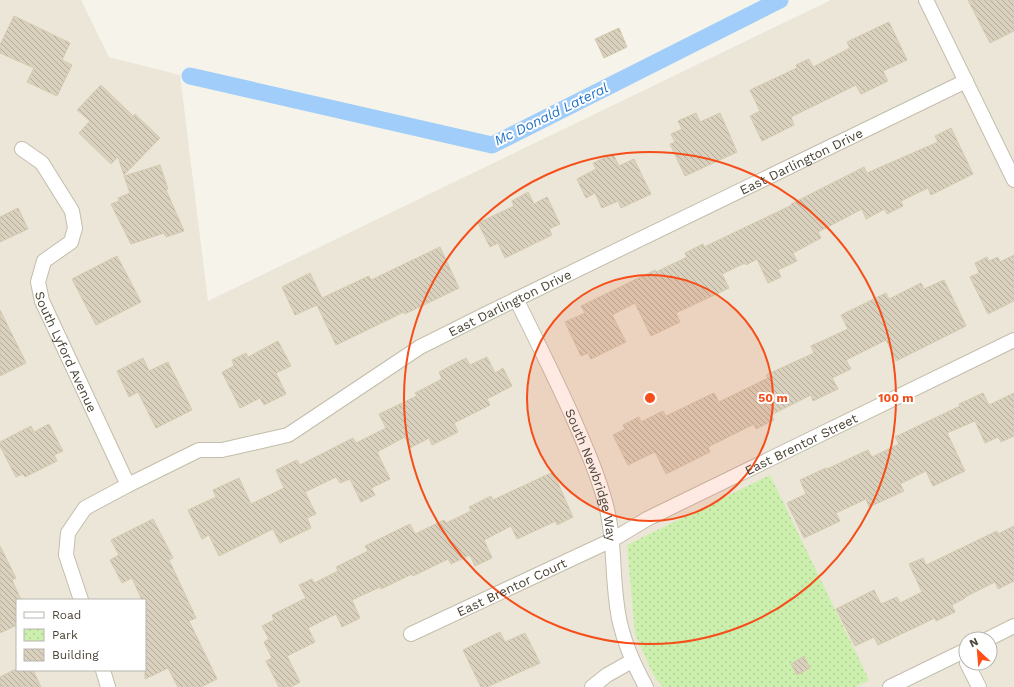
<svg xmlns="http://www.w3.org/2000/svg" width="1014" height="687" font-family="'Work Sans',sans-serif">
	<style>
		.residential { fill: #ebe6d7; fill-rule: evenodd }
		.park { fill: url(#park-dots) }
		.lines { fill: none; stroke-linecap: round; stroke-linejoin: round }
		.canal { stroke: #a0cdf9; stroke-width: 17 }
		.building { fill: url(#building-back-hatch); stroke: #d5cab0 }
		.minor-casing { stroke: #c3bdab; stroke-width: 16 }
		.minor { stroke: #fff; stroke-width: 14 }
		.ring { fill: none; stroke: #f64e1a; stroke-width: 2 }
		.labels { text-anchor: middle; stroke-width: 4; stroke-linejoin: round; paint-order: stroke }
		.street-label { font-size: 13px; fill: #4b4536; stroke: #fff }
		.water-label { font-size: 14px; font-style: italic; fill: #2272c5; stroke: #fff }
		.centre { fill: #f64e1a; stroke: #fff; stroke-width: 2 }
		.ring-label { font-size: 12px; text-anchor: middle; font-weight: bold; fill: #f64e1a; stroke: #fff; stroke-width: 4; stroke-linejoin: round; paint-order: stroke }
	</style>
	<defs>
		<pattern id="park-dots" width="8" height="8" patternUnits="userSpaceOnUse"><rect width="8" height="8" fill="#ccefae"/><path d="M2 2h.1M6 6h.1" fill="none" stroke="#b1ce96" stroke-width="1.8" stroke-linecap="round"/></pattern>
		<pattern id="building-back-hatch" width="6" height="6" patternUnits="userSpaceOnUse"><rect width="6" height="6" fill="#d9d1bd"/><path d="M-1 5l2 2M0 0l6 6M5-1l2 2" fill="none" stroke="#b2ab9a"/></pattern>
	</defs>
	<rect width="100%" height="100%" fill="#f6f4ea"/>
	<!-- residential -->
	<path class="residential" d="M0,0h81l28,57 71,18 28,226 623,-301h183v687h-1014zM17,600h128v70h-128zM966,639h24v24h-24z"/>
	<!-- park -->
	<polygon class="park" points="770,475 869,680 855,687 663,687 654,676 635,634 627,545"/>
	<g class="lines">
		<!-- canal -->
		<polyline class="canal" points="190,76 492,145 780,0"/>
	</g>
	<!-- building -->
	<g class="building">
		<polygon points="968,0 1014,0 1014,31 990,43"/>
		<polygon points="14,16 70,43 62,60 72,65 57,96 27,82 34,68 0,53 0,45"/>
		<polygon points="889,22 907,60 883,71 888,81 861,94 856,85 791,117 794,125 762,141 750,116 760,111 750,90 797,68 796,65 809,59 813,67 850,48 847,42"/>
		<polygon points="619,28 627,47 604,58 595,39"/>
		<polygon points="101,85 133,116 135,114 160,138 124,175 118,157 111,164 79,133 90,121 77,110"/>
		<polygon points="696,113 700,122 720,113 737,152 685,176 670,144 675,142 671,134 682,129 678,121"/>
		<polygon points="951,128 973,174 931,195 928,188 901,201 903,206 887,214 885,209 866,219 862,209 818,232 821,238 793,253 797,261 778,270 781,277 768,283 757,259 746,265 745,263 722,274 729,288 676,313 680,322 651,336 635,303 612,315 626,342 591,359 588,353 581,356 565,322 585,313 581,306 655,270 656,272 687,257 685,253 703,244 704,247 792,205 791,204 864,167 867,173 938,142 935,136"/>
		<polygon points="613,154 619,166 634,159 651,194 621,208 618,201 602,208 595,193 586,198 577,179 596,169 593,163"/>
		<polygon points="160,165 168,189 166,190 184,231 166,237 164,233 131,244 111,204 119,201 118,198 130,193 124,176"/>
		<polygon points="528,192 534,204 547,197 560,224 549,229 552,235 505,258 498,243 490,247 478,223 514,206 512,201"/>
		<polygon points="18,208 28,229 0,242 0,217"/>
		<polygon points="440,247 459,288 405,314 404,312 336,345 317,305 295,315 282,287 310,273 322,298 369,276 371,280"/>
		<polygon points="1014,255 1014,301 988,314 970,277 979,273 975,263 987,257 989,261 998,257 1000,262"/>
		<polygon points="117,256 141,302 96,325 72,279"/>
		<polygon points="944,280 966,326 896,361 886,340 846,360 851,369 832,378 838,389 813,401 811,395 771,415 774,420 756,429 754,424 708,447 710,452 666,474 655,452 628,465 613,435 625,429 623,425 639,417 641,422 663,411 666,416 714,393 719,402 768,378 766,375 814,353 811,346 848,329 841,315 886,293 889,299 921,283 924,289"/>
		<polygon points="0,310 26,363 0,376"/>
		<polygon points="278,341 291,366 276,373 286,394 264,405 260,398 240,408 222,372 234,366 232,360 246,353 248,357"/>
		<polygon points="487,357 495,373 503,368 512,386 487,399 490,405 454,423 458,432 432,445 429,438 410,448 405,437 377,452 390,479 371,488 375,495 361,502 350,479 340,483 336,477 305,492 316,514 307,518 311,528 280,543 273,529 219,556 209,535 202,539 188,510 216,497 213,490 239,478 251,504 284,488 276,470 297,460 300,465 353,438 356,443 386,428 379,414 417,396 415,393 442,379 439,372 466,358 470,365"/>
		<polygon points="143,358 149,371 168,362 192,410 156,428 138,392 129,397 117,371"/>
		<polygon points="983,393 989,405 1014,393 1014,436 1001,442 998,437 985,443 975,421 947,433 965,471 933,486 926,471 900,484 904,491 869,507 866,499 836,513 840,521 804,538 787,503 806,494 800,480 826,468 827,469 868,450 872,457 899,444 895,437 960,406 959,404"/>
		<polygon points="49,424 63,451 54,455 57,461 25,477 23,474 16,477 0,446 0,442 31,426 34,432"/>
		<polygon points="553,472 573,517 557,525 556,521 517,539 511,526 484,540 492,558 475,566 470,555 451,564 448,559 413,576 412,574 381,589 380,587 352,600 360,618 342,627 336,614 308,628 315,642 287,656 300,682 291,687 279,687 266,661 272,658 264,642 269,639 262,626 274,620 272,615 306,598 299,585 312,579 314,583 338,571 336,567 368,551 365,546 410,524 415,534 444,520 446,523 471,511 469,507 491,496 493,500"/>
		<polygon points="153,519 173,558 169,560 196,618 189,621 217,679 201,687 178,687 168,668 145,679 145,600 142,600 132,578 122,583 110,560 119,555 111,540"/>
		<polygon points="1014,526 1014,581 998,589 995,582 965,597 965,598 952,605 955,612 936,621 935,618 878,645 874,637 855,646 836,609 874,590 881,604 897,597 900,603 922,592 909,564 923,558 926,565 997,531 998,534"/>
		<polygon points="0,546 16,578 12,580 21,600 17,600 17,625 0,633"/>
		<polygon points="500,632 505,642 525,633 540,663 487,687 481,687 463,650"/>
		<polygon points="804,656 810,668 797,675 791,664"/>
		<polygon points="14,670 33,670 41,687 0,687 0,677"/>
	</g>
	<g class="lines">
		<!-- minor casing -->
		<g class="minor-casing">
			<g id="minor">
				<polyline points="926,0 1014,180"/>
				<path id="s1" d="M22,149l20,14 30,48 3,17 -4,14 -27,19 -6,21 4,19 86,184"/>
				<path id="s2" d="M516,299c20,40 40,80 58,121 12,28 24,55 32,85 10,38 5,79 14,118 5,22 15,44 26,64"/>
				<path id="s3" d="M81,600l-15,-45 2,-22 17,-25 43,-23 71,-35h23l66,-15 132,-88 70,-35 476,-231"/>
				<path id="s4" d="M411,634l201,-94 35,-21 367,-179"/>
				<polyline points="988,639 1014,626"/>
				<polyline points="967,663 979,687"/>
				<polyline points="103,670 108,687"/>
				<polyline points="592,687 607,675 632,661"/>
				<polyline points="890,687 966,650"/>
			</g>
		</g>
		<!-- minor -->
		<use href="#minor" class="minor"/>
	</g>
	<!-- distance rings -->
	<circle cx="650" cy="398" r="123" fill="#f64e1a" fill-opacity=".12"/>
	<g class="ring">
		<circle cx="650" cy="398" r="123"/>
		<circle cx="650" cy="398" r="246"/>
	</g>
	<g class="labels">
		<!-- street labels -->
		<g class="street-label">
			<text dy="5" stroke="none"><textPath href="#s3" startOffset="901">East Darlington Drive</textPath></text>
			<text dy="5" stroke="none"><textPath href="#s3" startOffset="577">East Darlington Drive</textPath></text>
			<text dy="5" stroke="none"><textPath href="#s1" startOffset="243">South Lyford Avenue</textPath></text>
			<text dy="5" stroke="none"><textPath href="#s4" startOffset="434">East Brentor Street</textPath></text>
			<text dy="5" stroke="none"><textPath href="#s2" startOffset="192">South Newbridge Way</textPath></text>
			<text dy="5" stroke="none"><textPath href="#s4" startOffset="111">East Brentor Court</textPath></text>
		</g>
		<!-- water labels -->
		<g class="water-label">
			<text transform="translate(551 114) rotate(-26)" y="5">Mc Donald Lateral</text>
		</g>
	</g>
	<circle cx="650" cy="398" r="6" class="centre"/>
	<g class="ring-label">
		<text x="773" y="402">50 m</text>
		<text x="896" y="402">100 m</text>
	</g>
	<!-- legend -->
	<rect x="16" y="599" width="130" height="72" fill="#ffffff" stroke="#b7b5af"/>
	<rect x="24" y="612" width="20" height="6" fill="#ffffff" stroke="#b7b5af"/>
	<text x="52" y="619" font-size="12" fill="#4b4536">Road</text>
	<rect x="24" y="629" width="20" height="12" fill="url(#park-dots)" stroke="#b7b5af"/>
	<text x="52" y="639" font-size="12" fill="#4b4536">Park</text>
	<rect x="24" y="649" width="20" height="12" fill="url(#building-back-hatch)" stroke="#b7b5af"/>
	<text x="52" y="659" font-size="12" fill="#4b4536">Building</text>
	<!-- north arrow -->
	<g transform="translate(978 651) rotate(334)"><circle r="19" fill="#ffffff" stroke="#b7b5af"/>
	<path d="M0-3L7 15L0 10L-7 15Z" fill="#ff4f18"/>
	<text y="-6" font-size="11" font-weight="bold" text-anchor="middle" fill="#4b4536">N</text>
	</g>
</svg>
